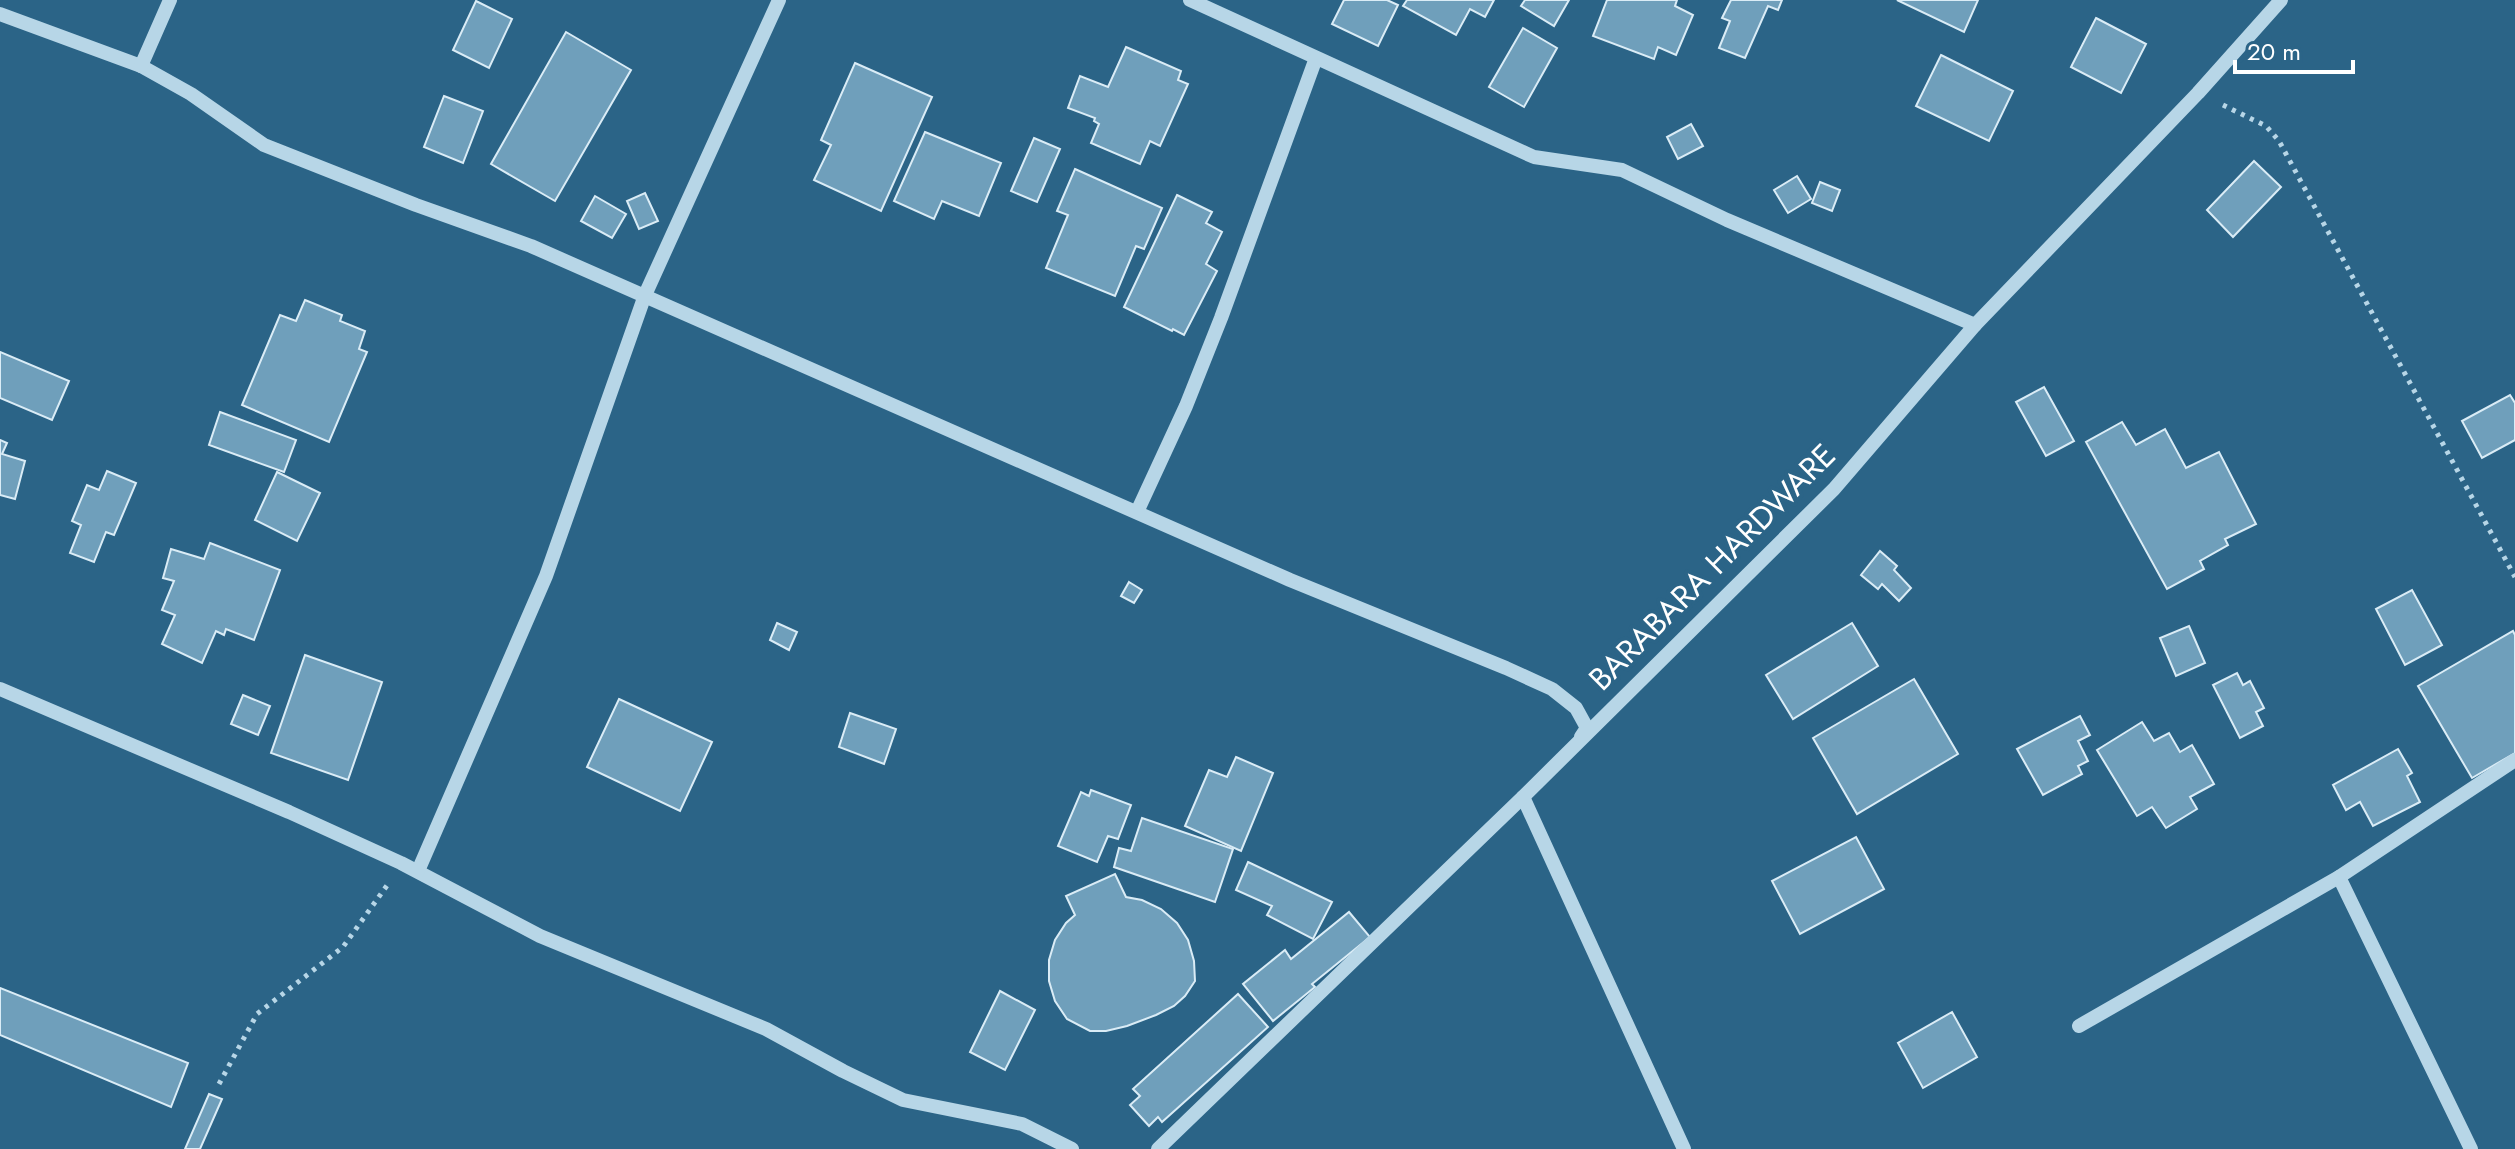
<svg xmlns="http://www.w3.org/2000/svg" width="2515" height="1149" font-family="Jost,sans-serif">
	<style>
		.building { fill: #6f9fbb; stroke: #daecf6; stroke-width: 2 }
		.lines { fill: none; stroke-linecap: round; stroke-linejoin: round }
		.path { stroke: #b7d6e7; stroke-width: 5; stroke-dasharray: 4 6; stroke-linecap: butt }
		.minor { stroke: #b7d6e7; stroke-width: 14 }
		.labels { text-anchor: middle; stroke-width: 8; stroke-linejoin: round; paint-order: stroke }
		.street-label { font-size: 32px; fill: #fff; stroke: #2b6487 }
	</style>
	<rect width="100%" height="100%" fill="#2b6487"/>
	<!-- building -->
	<g class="building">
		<polygon points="1344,0 1387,0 1398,5 1378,46 1332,24"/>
		<polygon points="1407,0 1494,0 1485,17 1470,9 1456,35 1403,6"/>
		<polygon points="1525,0 1569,0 1554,26 1521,6"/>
		<polygon points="1607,0 1677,0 1675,6 1693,15 1676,55 1658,47 1654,59 1593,36"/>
		<polygon points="1731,0 1782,0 1778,10 1768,6 1745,58 1719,48 1730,21 1722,18"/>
		<polygon points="1897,0 1978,0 1964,32"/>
		<polygon points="476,1 512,19 489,68 453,50"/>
		<polygon points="2096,18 2146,44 2121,93 2071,67"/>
		<polygon points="1523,28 1557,48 1524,107 1489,87"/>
		<polygon points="566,32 631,70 555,201 491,164"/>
		<polygon points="1126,47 1181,71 1178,80 1188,84 1160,146 1150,141 1140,164 1091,143 1099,124 1094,121 1095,118 1068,108 1080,76 1108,87"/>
		<polygon points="1941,55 2013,91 1989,141 1916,106"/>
		<polygon points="855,63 932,97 881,211 814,180 831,145 821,140"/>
		<polygon points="444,96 483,111 463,163 424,147"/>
		<polygon points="1691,124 1703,146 1678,159 1667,137"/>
		<polygon points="925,132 1001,163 979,216 942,201 934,219 894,201"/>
		<polygon points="1034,138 1060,149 1037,202 1011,191"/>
		<polygon points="2254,161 2281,187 2233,237 2207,210"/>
		<polygon points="1075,169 1162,208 1144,249 1136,246 1115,296 1046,268 1068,215 1057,211"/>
		<polygon points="1797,176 1811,199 1788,213 1774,190"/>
		<polygon points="1820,182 1840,190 1832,211 1812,203"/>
		<polygon points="645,193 658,221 639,229 627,201"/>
		<polygon points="1177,195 1212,212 1206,223 1222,232 1206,264 1217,271 1184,335 1173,329 1172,331 1124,307"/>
		<polygon points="595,196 626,214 612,238 581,221"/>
		<polygon points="305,300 342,315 340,321 365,331 359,349 367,352 329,442 242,405 280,315 296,321"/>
		<polygon points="0,352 69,381 52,420 0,398"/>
		<polygon points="2044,387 2074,441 2046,456 2016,402"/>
		<polygon points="2510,395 2515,403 2515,440 2482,458 2462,421"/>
		<polygon points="220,412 296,440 284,472 209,445"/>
		<polygon points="2122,422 2136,445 2165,429 2186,468 2219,452 2256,524 2225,539 2228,545 2200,561 2204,569 2167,589 2086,442"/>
		<polygon points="0,440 7,443 2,454 25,461 15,499 0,495"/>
		<polygon points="107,471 136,483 114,535 106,532 94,562 70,553 81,525 72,521 87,485 99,490"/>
		<polygon points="277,472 320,493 297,541 255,520"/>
		<polygon points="210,543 280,570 254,640 226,629 224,635 216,631 202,663 162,644 175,615 162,610 174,581 163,578 171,549 204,559"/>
		<polygon points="1880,551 1897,566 1894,570 1911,588 1899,601 1882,584 1878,589 1861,575"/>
		<polygon points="1129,582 1142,590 1134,603 1121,596"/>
		<polygon points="2412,590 2442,645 2405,665 2376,609"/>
		<polygon points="777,623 797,632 789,650 770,640"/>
		<polygon points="1852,623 1878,666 1793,719 1766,675"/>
		<polygon points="2189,626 2205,663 2176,676 2160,638"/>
		<polygon points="2513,631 2515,635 2515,753 2472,778 2418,686"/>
		<polygon points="305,655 382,682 348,780 271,753"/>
		<polygon points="2237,673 2243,685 2250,681 2264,708 2256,712 2263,726 2240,738 2213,685"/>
		<polygon points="1914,679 1958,754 1857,814 1813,738"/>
		<polygon points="243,695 270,706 258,735 231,724"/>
		<polygon points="619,699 712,742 680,811 587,767"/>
		<polygon points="850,713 896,729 884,764 839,747"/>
		<polygon points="2080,716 2090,735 2078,741 2088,761 2078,766 2082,774 2043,795 2017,749"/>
		<polygon points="2142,722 2154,741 2169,733 2180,752 2192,745 2214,784 2190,797 2197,809 2166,828 2152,807 2137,816 2097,750"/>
		<polygon points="2398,749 2412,773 2407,776 2420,802 2373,826 2360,802 2346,810 2333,785"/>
		<polygon points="1236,757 1273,773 1241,851 1185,826 1209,770 1227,777"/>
		<polygon points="1091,790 1131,805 1118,839 1108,836 1097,862 1058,846 1081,792 1089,796"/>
		<polygon points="1142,818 1233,849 1215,902 1114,867 1119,848 1131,851"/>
		<polygon points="1856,837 1884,889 1800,934 1772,881"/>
		<polygon points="1248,862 1332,902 1313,939 1267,915 1272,906 1236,890"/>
		<polygon points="1115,874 1126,897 1142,900 1161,909 1177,923 1188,940 1194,961 1195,981 1185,996 1174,1006 1156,1015 1127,1026 1106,1031 1090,1031 1067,1019 1055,1001 1049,981 1049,960 1055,940 1066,923 1075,915 1066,896"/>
		<polygon points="1349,912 1370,937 1312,984 1315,987 1273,1021 1243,984 1285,950 1291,959"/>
		<polygon points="0,988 188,1063 171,1107 0,1035"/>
		<polygon points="1000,991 1035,1010 1005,1070 970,1052"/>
		<polygon points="1238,994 1268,1027 1162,1122 1158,1117 1149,1126 1130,1105 1140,1096 1133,1089"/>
		<polygon points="1952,1012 1977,1057 1923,1088 1898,1043"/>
		<polygon points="209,1094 222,1099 200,1149 185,1149"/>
	</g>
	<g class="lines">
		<!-- path -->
		<g class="path">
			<polyline points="2223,105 2266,126 2279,141 2515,577"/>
			<polyline points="219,1084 257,1014 343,947 388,884"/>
		</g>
		<!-- minor -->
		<g class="minor">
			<polyline points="1190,0 1534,157 1622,170 1727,220 1975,325"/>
			<polyline points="0,14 141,66 191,94 264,145 416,205 531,246 1290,580 1506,668 1552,689 1576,708 1587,728 1581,737"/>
			<polyline points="141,66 170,0"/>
			<polyline points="1137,512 1186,406 1221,318 1316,58"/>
			<polyline points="0,689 289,812 401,863 540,936 766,1029 843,1071 903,1100 1022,1124 1072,1149"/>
			<polyline points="1523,797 1684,1149"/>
			<polyline points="418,871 546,576 645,295 779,0"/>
			<polyline points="2339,877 2471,1149"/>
			<polyline points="2079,1026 2339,877 2515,760"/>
			<polyline points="1158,1149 1523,797 1834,489 1975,325 2198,93 2281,0"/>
		</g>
	</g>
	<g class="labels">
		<!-- street labels -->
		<g class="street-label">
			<text transform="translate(1712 567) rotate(-45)" y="11">BARABARA HARDWARE</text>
		</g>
	</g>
	<!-- scale -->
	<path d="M2235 60v12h118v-12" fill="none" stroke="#ffffff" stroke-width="4"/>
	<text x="2247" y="60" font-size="24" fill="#ffffff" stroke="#2b6487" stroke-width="6" paint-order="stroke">20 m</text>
</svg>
